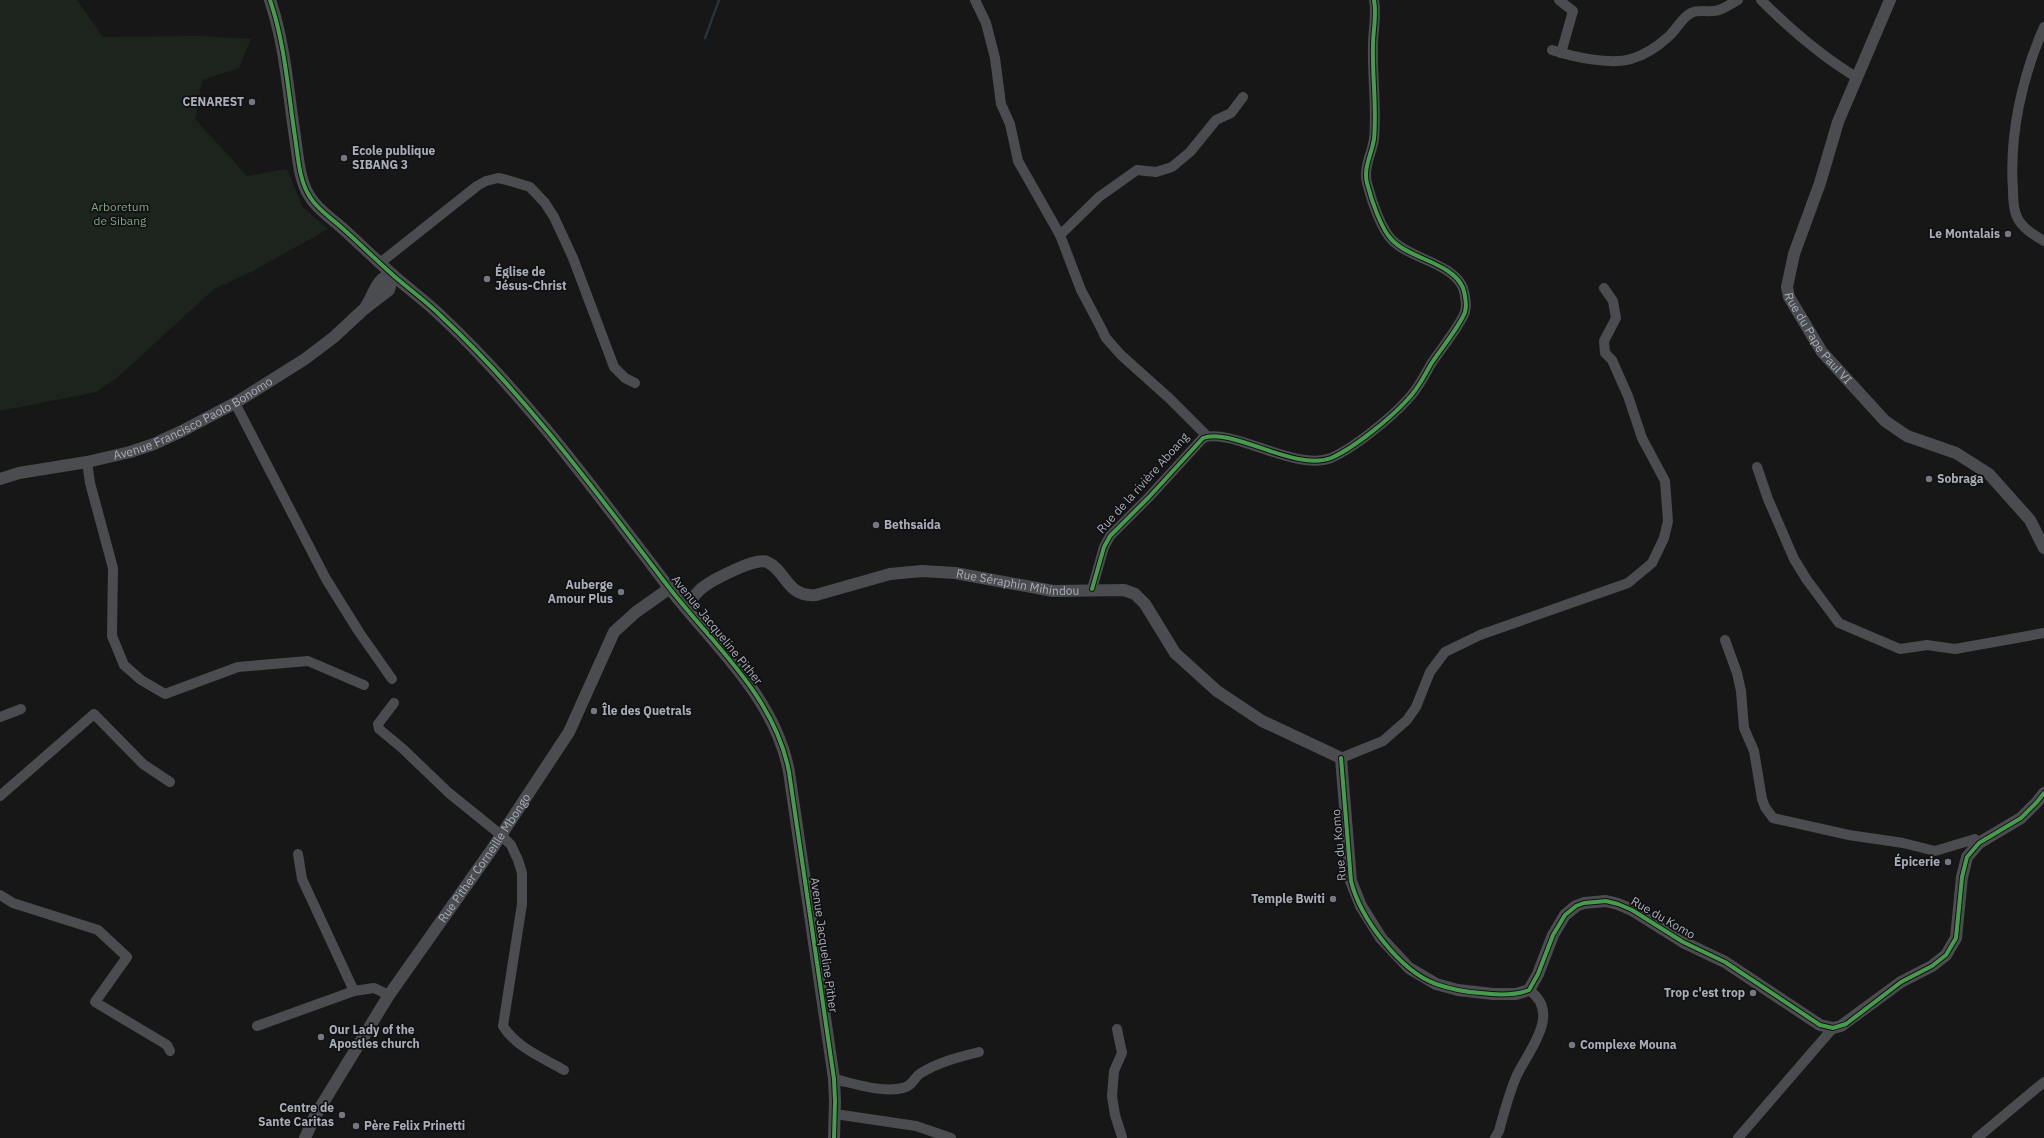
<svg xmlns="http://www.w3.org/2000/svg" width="2044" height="1138" font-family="'IBM Plex Sans',sans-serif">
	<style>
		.green { fill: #1d241e }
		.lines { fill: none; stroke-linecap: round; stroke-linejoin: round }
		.stream { stroke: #2a3239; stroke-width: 2.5 }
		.minor { stroke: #4b4c50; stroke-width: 10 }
		.tertiary { stroke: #4b4c50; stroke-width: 12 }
		.cycleway-casing { stroke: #111113; stroke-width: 6 }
		.cycleway { stroke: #469c4c; stroke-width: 4 }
		.poi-dot { fill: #757880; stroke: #111113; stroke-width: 1.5 }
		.labels { text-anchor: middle; stroke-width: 3.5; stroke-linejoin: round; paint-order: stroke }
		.poi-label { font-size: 12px; font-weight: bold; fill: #a8adb8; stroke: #111113; text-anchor: start }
		.park-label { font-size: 12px; fill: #7fa381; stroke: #111113 }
		.street-label { font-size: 12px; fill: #a8adb8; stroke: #111113 }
	</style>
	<rect width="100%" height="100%" fill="#171717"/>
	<!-- green -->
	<polygon class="green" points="0,0 77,0 103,37 200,36 251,39 239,68 202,80 195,119 247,176 287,169 302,206 328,229 251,272 214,289 118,377 96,392 0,411"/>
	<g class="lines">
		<!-- stream -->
		<polyline class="stream" points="705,38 719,0"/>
		<!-- minor -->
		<g class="minor">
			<polyline points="975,0 986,23 995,58 1001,104 1010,124 1018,161 1060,235 1081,290 1099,324 1106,338 1121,355 1169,398 1207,436"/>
			<polyline points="1559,0 1573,11 1561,53"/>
			<path d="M1761,0c29,29 60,56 95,77"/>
			<path d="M2044,27c-22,50 -35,108 -31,163 0,9 0,19 4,27 5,11 17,18 27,24"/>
			<path d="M1552,50c21,7 58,15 79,9 14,-4 26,-12 37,-22 8,-6 13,-19 23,-24 9,-4 19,0 28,-3 6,-2 13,-7 19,-10"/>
			<polyline points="1060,235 1099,197 1137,170 1156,172 1172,167 1190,152 1216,120 1231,113 1243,97"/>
			<polyline points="380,263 477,186 486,181 498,178 507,180 530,187 545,203 554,217 573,258 614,367 625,378 635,383"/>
			<polyline points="235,403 326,579 359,632 392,679"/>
			<polyline points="87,462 90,483 113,568 112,636 124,665 141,680 165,694 238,667 308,661 364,685"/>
			<polyline points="1757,467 1768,499 1794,559 1807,580 1839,623 1900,649 1927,645 1955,649 2044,633"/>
			<path d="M1092,589l12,-42 6,-11 39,-39 54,-59c29,-11 92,34 128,20 23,-10 60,-40 77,-59 10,-10 16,-23 23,-35 9,-14 29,-38 34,-52 2,-7 0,-18 -2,-24 -10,-25 -53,-29 -71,-48 -11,-11 -21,-41 -25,-57 -4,-15 5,-30 7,-44 3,-32 -2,-63 -1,-94 0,-15 4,-30 1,-45"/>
			<polyline points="1725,640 1737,673 1741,691 1744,728 1754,751 1762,799 1765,807 1773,818 1849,835 1903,843 1935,851 1975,839 1979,843"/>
			<path d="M394,703l-16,21 1,5 23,19 47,45 52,42 10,10 7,15 4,13v31l-19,122c13,21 40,32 61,44"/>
			<polyline points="0,717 21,709"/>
			<polyline points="1341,758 1383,741 1407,720 1416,707 1430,672 1445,652 1480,635 1628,583 1652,563 1664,538 1668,521 1665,481 1642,438 1628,396 1612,360 1605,353 1604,341 1616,318 1613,301 1604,288"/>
			<polyline points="0,796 94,714 143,764 170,782"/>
			<polyline points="298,854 302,879 354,991"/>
			<polyline points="0,895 13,903 98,930 127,957 95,1002 167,1045 170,1051"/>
			<polyline points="257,1026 354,991 374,988 389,995"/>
			<polyline points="1117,1029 1122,1053 1114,1071 1112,1096 1115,1115 1122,1137"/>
			<path d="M834,1079c22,5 47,14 69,9 10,-2 11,-11 18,-15 18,-11 38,-16 58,-21"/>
			<polyline points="835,1114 916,1126 951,1138"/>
			<path d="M1495,1138l4,-7c5,-18 10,-38 18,-56 12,-25 45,-62 12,-85"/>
			<polyline points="1738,1138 1833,1028"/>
			<polyline points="1977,1138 2044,1082"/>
		</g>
		<!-- tertiary -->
		<g class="tertiary">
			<path d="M270,0c15,44 18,91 25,137 3,19 4,44 15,60 7,12 21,21 31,30 18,16 35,33 53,49 16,14 33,26 48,41 85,80 154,175 225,268 45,59 108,111 122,187l45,307 1,22 -1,37"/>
			<path id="s1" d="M1890,0l-52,122 -18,61 -26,71 -7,33 2,10 33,55 63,69 22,15 49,17 33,21 41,46 14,28"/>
			<path d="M366,306c8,-11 11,-31 27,-31"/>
			<path id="s2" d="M0,479l19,-6 68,-11 43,-10 24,-8 28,-13 53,-28 70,-44 29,-22 29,-27 26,-20 4,-15"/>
			<path id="s3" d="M686,606c5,-6 10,-13 16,-18 10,-8 54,-31 65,-26 19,8 20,36 49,33l74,-21 32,-3 33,2 98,18 71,-1 11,4 10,10 30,49 42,38 45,30 79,37 10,123 10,25 20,32 28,30 27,16 22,6 35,4h23l13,-4 9,-16 15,-39 12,-20 11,-9 8,-3 22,-2 12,3 14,6 51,32 42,20 95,63 13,3 8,-2 60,-44 31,-16 14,-11 10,-17 6,-61 5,-20 12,-14 42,-25 16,-16 7,-9"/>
			<path id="s4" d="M305,1138l10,-22 74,-121 101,-143 79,-120 45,-100 22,-20 34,-24"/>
		</g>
		<!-- cycleway casing -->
		<g class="cycleway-casing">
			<g id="cycleway">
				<path d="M270,0c15,44 18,91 25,137 3,19 4,44 15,60 7,12 21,21 31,30 18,16 35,33 53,49 16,14 33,26 48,41 85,80 154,175 225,268 45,59 108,111 122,187l45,307 1,22 -1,37"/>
				<path d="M1092,589l12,-42 6,-11 39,-39 54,-59c29,-11 92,34 128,20 23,-10 60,-40 77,-59 10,-10 16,-23 23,-35 9,-14 29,-38 34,-52 2,-7 0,-18 -2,-24 -10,-25 -53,-29 -71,-48 -11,-11 -21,-41 -25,-57 -4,-15 5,-30 7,-44 3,-32 -2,-63 -1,-94 0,-15 4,-30 1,-45"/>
				<path d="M1341,758l10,123c9,37 49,90 85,103 14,5 30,8 45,9 16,2 33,3 48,-3l9,-16 15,-39 12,-20 11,-9 8,-3 22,-2 12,3 14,6 51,32 42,20 95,63 13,3 13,-4 55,-42 31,-16 14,-11 10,-17 6,-61 5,-20 12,-14 42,-25 16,-16 7,-9"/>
			</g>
		</g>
		<!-- cycleway -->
		<use href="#cycleway" class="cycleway"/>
	</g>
	<!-- markers -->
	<g class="poi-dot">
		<circle cx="252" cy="102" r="4"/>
		<circle cx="344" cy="158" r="4"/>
		<circle cx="2008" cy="234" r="4"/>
		<circle cx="487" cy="279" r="4"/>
		<circle cx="1929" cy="479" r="4"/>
		<circle cx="876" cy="525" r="4"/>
		<circle cx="621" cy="592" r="4"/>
		<circle cx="594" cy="711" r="4"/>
		<circle cx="1948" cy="862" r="4"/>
		<circle cx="1333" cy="899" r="4"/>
		<circle cx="1753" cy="993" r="4"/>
		<circle cx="321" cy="1037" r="4"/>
		<circle cx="1572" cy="1045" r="4"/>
		<circle cx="342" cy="1115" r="4"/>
		<circle cx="356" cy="1126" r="4"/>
	</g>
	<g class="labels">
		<!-- poi labels -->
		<g class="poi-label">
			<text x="244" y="106" text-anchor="end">CENAREST</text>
			<text x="352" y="155">Ecole publique<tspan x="352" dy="14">SIBANG 3</tspan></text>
			<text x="2000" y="238" text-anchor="end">Le Montalais</text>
			<text x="495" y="276">Église de<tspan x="495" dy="14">Jésus-Christ</tspan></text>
			<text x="1937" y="483">Sobraga</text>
			<text x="884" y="529">Bethsaida</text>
			<text x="613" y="589" text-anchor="end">Auberge<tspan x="613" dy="14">Amour Plus</tspan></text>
			<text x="602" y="715">Île des Quetrals</text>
			<text x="1940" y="866" text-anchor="end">Épicerie</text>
			<text x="1325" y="903" text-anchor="end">Temple Bwiti</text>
			<text x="1745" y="997" text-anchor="end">Trop c'est trop</text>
			<text x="329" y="1034">Our Lady of the<tspan x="329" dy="14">Apostles church</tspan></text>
			<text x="1580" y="1049">Complexe Mouna</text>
			<text x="334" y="1112" text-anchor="end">Centre de<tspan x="334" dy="14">Sante Caritas</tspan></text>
			<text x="364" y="1130">Père Felix Prinetti</text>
		</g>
		<!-- park labels -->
		<g class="park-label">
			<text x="120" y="211">Arboretum<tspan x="120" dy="14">de Sibang</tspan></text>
		</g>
		<!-- street labels -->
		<g class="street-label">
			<text dy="4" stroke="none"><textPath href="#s1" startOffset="366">Rue du Pape Paul VI</textPath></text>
			<text dy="4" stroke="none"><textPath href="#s2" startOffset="204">Avenue Francisco Paolo Bonomo</textPath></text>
			<text transform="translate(1143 483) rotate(-48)" y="4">Rue de la rivière Aboang</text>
			<text dy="4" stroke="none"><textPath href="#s3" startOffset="363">Rue Séraphin Mihindou</textPath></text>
			<text transform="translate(717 630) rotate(51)" y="4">Avenue Jacqueline Pither</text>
			<text transform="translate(1339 845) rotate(-95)" y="4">Rue du Komo</text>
			<text dy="4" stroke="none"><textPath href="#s4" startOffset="333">Rue Pither Corneille Mbongo</textPath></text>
			<text transform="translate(1663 918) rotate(30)" y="4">Rue du Komo</text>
			<text transform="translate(824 945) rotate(82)" y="4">Avenue Jacqueline Pither</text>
		</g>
	</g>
</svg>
